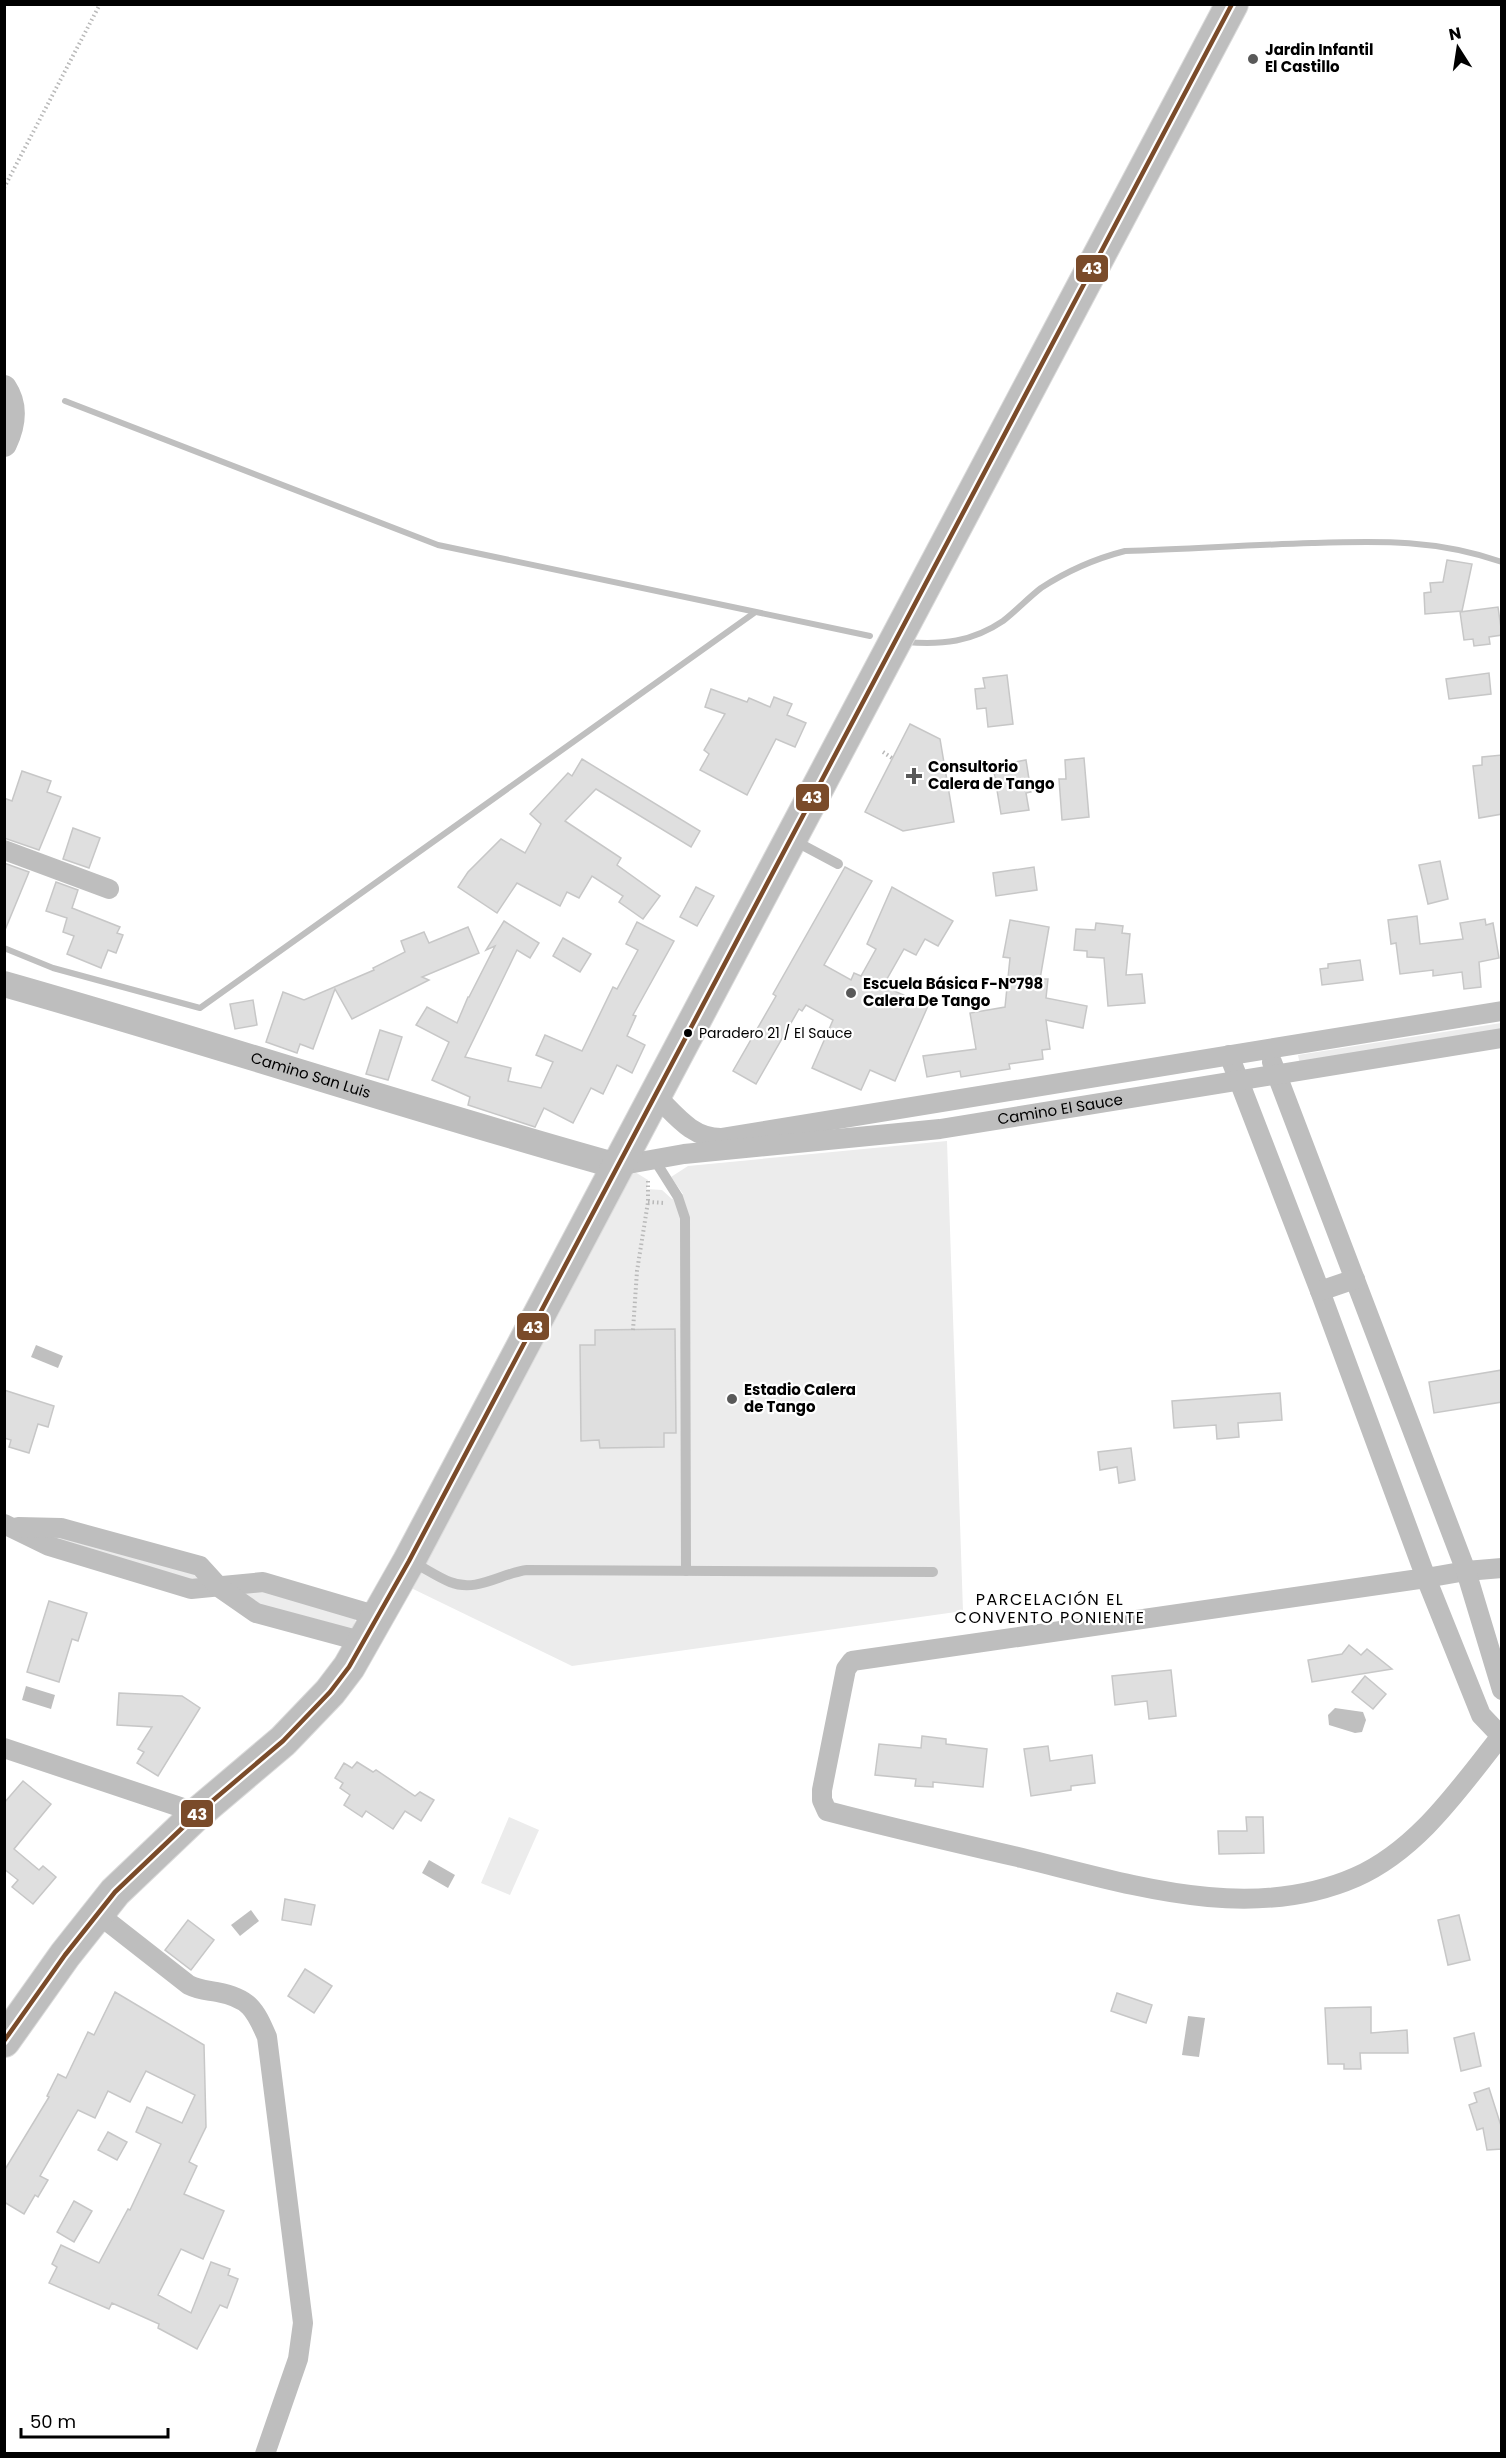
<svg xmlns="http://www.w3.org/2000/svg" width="1506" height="2458" font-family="Poppins,sans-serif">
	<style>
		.green { fill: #ececec }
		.water { fill: #bfbfbf }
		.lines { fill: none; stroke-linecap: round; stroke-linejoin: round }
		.stream { stroke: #bfbfbf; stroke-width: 6 }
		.building { fill: #dfdfdf; stroke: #c7c7c7; stroke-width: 1.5 }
		.primary-casing { stroke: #dbdbdb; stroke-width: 34 }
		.path { stroke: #b9b9b9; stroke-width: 4; stroke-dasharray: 1.5 3; stroke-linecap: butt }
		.service { stroke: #bebebe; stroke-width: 10 }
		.minor { stroke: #bebebe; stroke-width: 20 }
		.tertiary { stroke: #bebebe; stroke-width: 26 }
		.primary { stroke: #bebebe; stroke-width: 32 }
		.bus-1-casing { stroke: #fff; stroke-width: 9 }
		.bus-1 { stroke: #7a4b2a; stroke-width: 4.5 }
		.poi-dot { fill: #595959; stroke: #fff; stroke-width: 2 }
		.bus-dot { fill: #000; stroke: #fff; stroke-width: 2 }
		.labels { text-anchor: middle; stroke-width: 4.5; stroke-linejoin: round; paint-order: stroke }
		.bus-label { font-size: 14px; fill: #000; stroke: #fff; text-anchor: start }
		.poi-label { font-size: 15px; font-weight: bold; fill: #000; stroke: #fff; text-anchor: start }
		.street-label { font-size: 15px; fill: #000; stroke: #fff }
		.neighbourhood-label { font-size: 16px; letter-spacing: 1.5px; fill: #000; stroke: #fff }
		.line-badge { stroke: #fff; stroke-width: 2 }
		.badge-label { font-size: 16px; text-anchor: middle; font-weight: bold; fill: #fff }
	</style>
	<rect width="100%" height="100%" fill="#fff"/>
	<!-- green -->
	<g class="green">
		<polygon points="1501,1023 1501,1033 1300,1065 1298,1055"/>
		<polygon points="947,1141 963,1611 572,1666 409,1587 624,1181 635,1172 648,1180 647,1189 662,1190 672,1199 683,1194 671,1177 688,1166"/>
		<polygon points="40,1533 191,1569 203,1581 188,1583"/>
		<polygon points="263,1587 357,1615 351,1634 258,1606 233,1590"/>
		<polygon points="509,1817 539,1830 510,1895 481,1883"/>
	</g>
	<!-- water -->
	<g class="water">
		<polygon points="36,1345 63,1356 58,1368 31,1357"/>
		<polygon points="26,1686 55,1695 51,1709 22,1700"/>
		<polygon points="1335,1708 1363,1712 1366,1720 1362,1732 1355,1733 1329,1725 1328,1715"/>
		<polygon points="429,1860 455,1875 448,1888 422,1873"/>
		<polygon points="251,1910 259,1921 240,1936 231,1925"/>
		<polygon points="1188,2016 1205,2018 1199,2057 1182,2055"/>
	</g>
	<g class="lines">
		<!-- stream -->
		<g class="stream">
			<polyline points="65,401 438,545 870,636"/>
			<path d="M906,642c36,3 66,0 97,-21 13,-10 25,-23 38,-33 26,-17 53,-29 84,-37 62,-2 125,-6 187,-8 68,-2 124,-4 190,19"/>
			<polyline points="4,948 53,968 200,1008 754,613"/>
		</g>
	</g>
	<!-- building -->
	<g class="building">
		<polygon points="1447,560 1472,564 1462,611 1425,614 1424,593 1431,592 1430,583 1443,582"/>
		<polygon points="1498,607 1502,635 1489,637 1490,644 1474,646 1473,639 1464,640 1460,612"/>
		<polygon points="1489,673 1491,694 1449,699 1446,679"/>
		<polygon points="1007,675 1013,724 988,727 986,708 977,709 975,689 985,688 983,678"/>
		<polygon points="711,689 747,702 749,698 770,707 774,697 792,704 787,715 806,723 795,747 776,739 747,795 700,770 709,754 704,750 725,714 705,707"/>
		<polygon points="910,724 940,739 954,822 903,831 865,812"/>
		<polygon points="1502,755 1502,814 1479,818 1473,766 1482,765 1482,757"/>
		<polygon points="1084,758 1089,817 1062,820 1059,779 1066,779 1065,760"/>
		<polygon points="582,759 700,831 691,847 596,789 565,821 621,858 617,865 660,896 643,919 619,902 623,896 592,876 579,898 567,892 560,906 517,883 497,913 458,887 468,872 501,839 525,853 541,824 530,814 568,773 572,776"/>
		<polygon points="1026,760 1031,792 1026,793 1029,810 1001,814 993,766"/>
		<polygon points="22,771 51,781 47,792 61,797 39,850 4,838 4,798 12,801"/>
		<polygon points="73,828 100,838 89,868 63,859"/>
		<polygon points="1440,861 1448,899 1428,904 1419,865"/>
		<polygon points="4,863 29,872 5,930 4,930"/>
		<polygon points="845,867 872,881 824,965 851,980 854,973 861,976 876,949 867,944 892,887 953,921 938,946 925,939 916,955 904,949 883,986 928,1006 895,1081 870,1070 861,1090 812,1068 833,1020 806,1005 802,1011 799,1009 756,1084 733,1071 776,996 773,994"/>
		<polygon points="1034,867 1037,890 996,896 993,873"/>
		<polygon points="56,882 78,890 72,908 120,927 117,933 123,935 116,953 108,950 101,968 67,954 74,936 63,932 67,918 46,911"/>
		<polygon points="696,887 714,896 697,926 680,917"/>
		<polygon points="1417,916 1420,944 1463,939 1460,923 1485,919 1486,925 1493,923 1499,958 1479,962 1481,987 1464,989 1462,972 1433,976 1433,970 1400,974 1396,943 1391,944 1388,920"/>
		<polygon points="1010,920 1049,927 1040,979 1048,979 1046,998 1087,1006 1083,1028 1046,1020 1050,1049 1042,1050 1043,1059 1009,1064 1010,1069 961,1077 960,1071 927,1077 923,1056 976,1049 970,1013 1005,1007 1010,958 1003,957"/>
		<polygon points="504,921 539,943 530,958 517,950 465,1057 511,1068 508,1081 541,1088 553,1062 536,1055 545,1035 582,1051 613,987 617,989 638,950 626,944 637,922 674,941 633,1015 636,1016 627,1036 645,1045 632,1073 617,1065 603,1094 591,1088 573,1123 544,1108 535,1127 468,1105 470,1097 432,1080 449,1042 416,1025 427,1007 457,1023 468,997 469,997 495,946 486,950"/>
		<polygon points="1096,923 1123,926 1122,933 1130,934 1126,975 1142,974 1145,1003 1108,1006 1104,958 1087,957 1087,951 1074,950 1076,929 1095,930"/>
		<polygon points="468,927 479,953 422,977 429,980 352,1019 335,989 313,1049 300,1044 297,1053 266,1042 283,992 304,1000 374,970 373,968 405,952 401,941 424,932 429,943"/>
		<polygon points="563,938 591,954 580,972 553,956"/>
		<polygon points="1360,960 1363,980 1322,985 1320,969 1328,968 1328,964"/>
		<polygon points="253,1000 257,1025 235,1029 230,1004"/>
		<polygon points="380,1030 402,1037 388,1080 366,1074"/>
		<polygon points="675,1329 676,1433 664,1433 664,1447 600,1448 599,1440 581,1441 580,1345 595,1345 595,1330"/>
		<polygon points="1502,1370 1502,1402 1434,1413 1429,1382"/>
		<polygon points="4,1390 54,1406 48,1427 38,1424 29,1453 9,1447 11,1440 4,1438"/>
		<polygon points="1280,1393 1282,1420 1238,1423 1239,1437 1217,1439 1216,1425 1174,1428 1172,1401"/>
		<polygon points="1131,1448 1135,1480 1119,1483 1117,1467 1100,1470 1098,1452"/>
		<polygon points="49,1601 87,1613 78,1641 72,1639 59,1682 27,1672"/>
		<polygon points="1349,1645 1361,1655 1367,1649 1392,1669 1312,1682 1308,1660 1342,1654"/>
		<polygon points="1171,1670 1176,1716 1149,1719 1147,1701 1115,1705 1112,1676"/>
		<polygon points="1365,1676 1386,1694 1373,1709 1352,1692"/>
		<polygon points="119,1693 182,1696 200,1708 158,1776 137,1763 144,1752 138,1749 152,1727 117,1725"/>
		<polygon points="922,1736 946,1739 946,1744 987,1749 983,1787 933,1782 933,1787 915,1786 916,1779 875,1775 879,1744 921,1748"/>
		<polygon points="1048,1746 1050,1761 1092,1755 1095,1783 1071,1786 1071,1790 1031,1796 1024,1749"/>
		<polygon points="357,1762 373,1772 376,1770 415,1796 420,1792 434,1800 421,1821 405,1811 393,1829 366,1811 362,1817 344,1805 350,1795 340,1788 343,1783 335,1778 344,1763 352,1768"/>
		<polygon points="23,1781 51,1804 14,1849 39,1870 43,1866 56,1877 33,1904 12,1887 18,1880 4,1869 4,1803"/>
		<polygon points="1246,1817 1263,1817 1264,1853 1219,1854 1218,1831 1247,1831"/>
		<polygon points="285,1899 315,1905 311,1925 282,1920"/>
		<polygon points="1459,1915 1470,1960 1448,1965 1438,1920"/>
		<polygon points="188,1920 214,1940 191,1970 165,1950"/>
		<polygon points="305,1969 332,1986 314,2013 288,1996"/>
		<polygon points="115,1992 204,2045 206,2127 189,2162 197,2166 184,2194 224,2211 203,2259 181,2249 158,2295 191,2313 211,2262 230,2269 228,2275 238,2279 227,2308 220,2305 197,2349 158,2328 159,2324 112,2303 109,2309 49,2283 57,2267 52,2264 61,2245 99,2263 128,2209 130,2210 161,2144 136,2132 147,2107 182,2123 195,2095 146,2071 130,2102 108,2091 95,2118 78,2110 40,2176 48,2180 38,2197 35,2195 24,2214 4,2202 4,2171 49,2097 47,2096 58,2074 66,2078 88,2032 94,2035"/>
		<polygon points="1117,1993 1152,2005 1146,2023 1111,2011"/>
		<polygon points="1371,2007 1371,2033 1407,2030 1408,2053 1360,2053 1361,2069 1344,2069 1344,2064 1328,2064 1325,2008"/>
		<polygon points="1474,2033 1481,2066 1461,2071 1454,2038"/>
		<polygon points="1489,2088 1502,2129 1502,2149 1487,2150 1483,2128 1477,2130 1469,2105 1477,2102 1474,2093"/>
		<polygon points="108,2132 127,2142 117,2160 98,2150"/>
		<polygon points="74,2201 92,2211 74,2242 57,2232"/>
	</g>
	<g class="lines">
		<!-- primary casing -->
		<g class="primary-casing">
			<polyline id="primary" points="4,2041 65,1955 115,1892 198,1813 283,1741 330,1692 349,1667 409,1561 1232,4"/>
		</g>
		<!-- path -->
		<g class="path">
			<polyline points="4,188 100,4"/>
			<polyline points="883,752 892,758"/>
			<polyline points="648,1202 665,1203"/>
			<polyline points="633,1330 637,1271 648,1202 648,1179"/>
		</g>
		<!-- service -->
		<g class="service">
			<polyline points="793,840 838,864"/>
			<polyline points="654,1159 678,1197 685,1218 686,1571"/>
			<path d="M412,1562c13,6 25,15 38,20 27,11 51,-9 77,-12l406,2"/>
		</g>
		<!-- minor -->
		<g class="minor">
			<polyline points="4,850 109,889"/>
			<path d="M1229,1055l91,236 106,287 55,137 20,21c-41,51 -82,113 -145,141 -107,47 -227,7 -334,-19 -65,-15 -130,-30 -195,-47l-5,-11v-10l24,-121 6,-8 574,-83 40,-7 36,-3"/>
			<polyline points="1272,1062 1466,1571 1502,1690"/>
			<path d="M655,1095c20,19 36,43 66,43l781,-127"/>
			<path id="s1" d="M617,1166l67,-12 256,-25 562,-91"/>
			<polyline points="1320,1291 1355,1279"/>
			<polyline points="4,1524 49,1546 191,1589 263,1582 378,1616"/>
			<polyline points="18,1527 61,1528 200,1566 220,1588 256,1613 364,1642"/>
			<polyline points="4,1748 198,1813"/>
			<path d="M97,1913l92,72c10,5 17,5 28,7 32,6 38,17 50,45l36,286 -5,36 -33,95"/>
		</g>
		<!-- tertiary -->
		<g class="tertiary">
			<path d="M4,388c12,18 9,37 0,56"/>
			<path id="s2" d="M4,984c205,58 408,125 613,182"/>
		</g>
		<!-- primary -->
		<use href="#primary" class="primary"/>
		<!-- bus-1 casing -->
		<g class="bus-1-casing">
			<polyline id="bus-1" points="4,2041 65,1955 115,1892 198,1813 283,1741 330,1692 349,1667 409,1561 1232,4"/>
		</g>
		<!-- bus-1 -->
		<use href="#bus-1" class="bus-1"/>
	</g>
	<!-- markers -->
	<g class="poi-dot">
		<circle cx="1253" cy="59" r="6"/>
		<path d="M911 767h6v6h6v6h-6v6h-6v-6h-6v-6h6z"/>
		<circle cx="851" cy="993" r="6"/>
		<circle cx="732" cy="1399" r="6"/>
	</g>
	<circle class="bus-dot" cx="688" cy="1033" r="5"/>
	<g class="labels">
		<!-- bus labels -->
		<g class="bus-label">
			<text x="699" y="1038">Paradero 21 / El Sauce</text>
		</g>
		<!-- poi labels -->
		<g class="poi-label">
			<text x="1265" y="55">Jardin Infantil<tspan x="1265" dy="17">El Castillo</tspan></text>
			<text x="928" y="772">Consultorio<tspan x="928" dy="17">Calera de Tango</tspan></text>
			<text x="863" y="989">Escuela Básica F-N°798<tspan x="863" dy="17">Calera De Tango</tspan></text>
			<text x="744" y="1395">Estadio Calera<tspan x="744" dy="17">de Tango</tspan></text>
		</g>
		<!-- street labels -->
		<g class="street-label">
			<text dy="5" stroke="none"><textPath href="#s2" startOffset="320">Camino San Luis</textPath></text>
			<text dy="5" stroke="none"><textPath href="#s1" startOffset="447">Camino El Sauce</textPath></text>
		</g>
		<!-- neighbourhood labels -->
		<g class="neighbourhood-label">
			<text x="1050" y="1605">PARCELACIÓN EL<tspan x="1050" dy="18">CONVENTO PONIENTE</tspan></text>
		</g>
	</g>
	<g class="line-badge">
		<rect x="1075" y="254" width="34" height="29" rx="6" fill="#7a4b2a"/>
		<rect x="795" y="783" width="35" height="29" rx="6" fill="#7a4b2a"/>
		<rect x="516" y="1312" width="34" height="29" rx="6" fill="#7a4b2a"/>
		<rect x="180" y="1799" width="34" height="29" rx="6" fill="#7a4b2a"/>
	</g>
	<g class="badge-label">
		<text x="1092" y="274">43</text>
		<text x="812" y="803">43</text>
		<text x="533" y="1333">43</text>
		<text x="197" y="1820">43</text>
	</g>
	<!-- border -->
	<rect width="1506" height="2458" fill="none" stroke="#000000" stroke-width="12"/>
	<!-- north arrow -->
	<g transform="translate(1458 48) rotate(348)" stroke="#ffffff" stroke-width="4.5" paint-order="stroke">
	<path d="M0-4.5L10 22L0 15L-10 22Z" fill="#000000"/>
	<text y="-9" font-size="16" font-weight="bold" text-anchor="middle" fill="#000000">N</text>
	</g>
	<!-- scale -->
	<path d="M21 2428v9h147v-9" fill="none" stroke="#000000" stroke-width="3"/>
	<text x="30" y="2428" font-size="18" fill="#000000" stroke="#ffffff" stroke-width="4.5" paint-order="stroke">50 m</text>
</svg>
